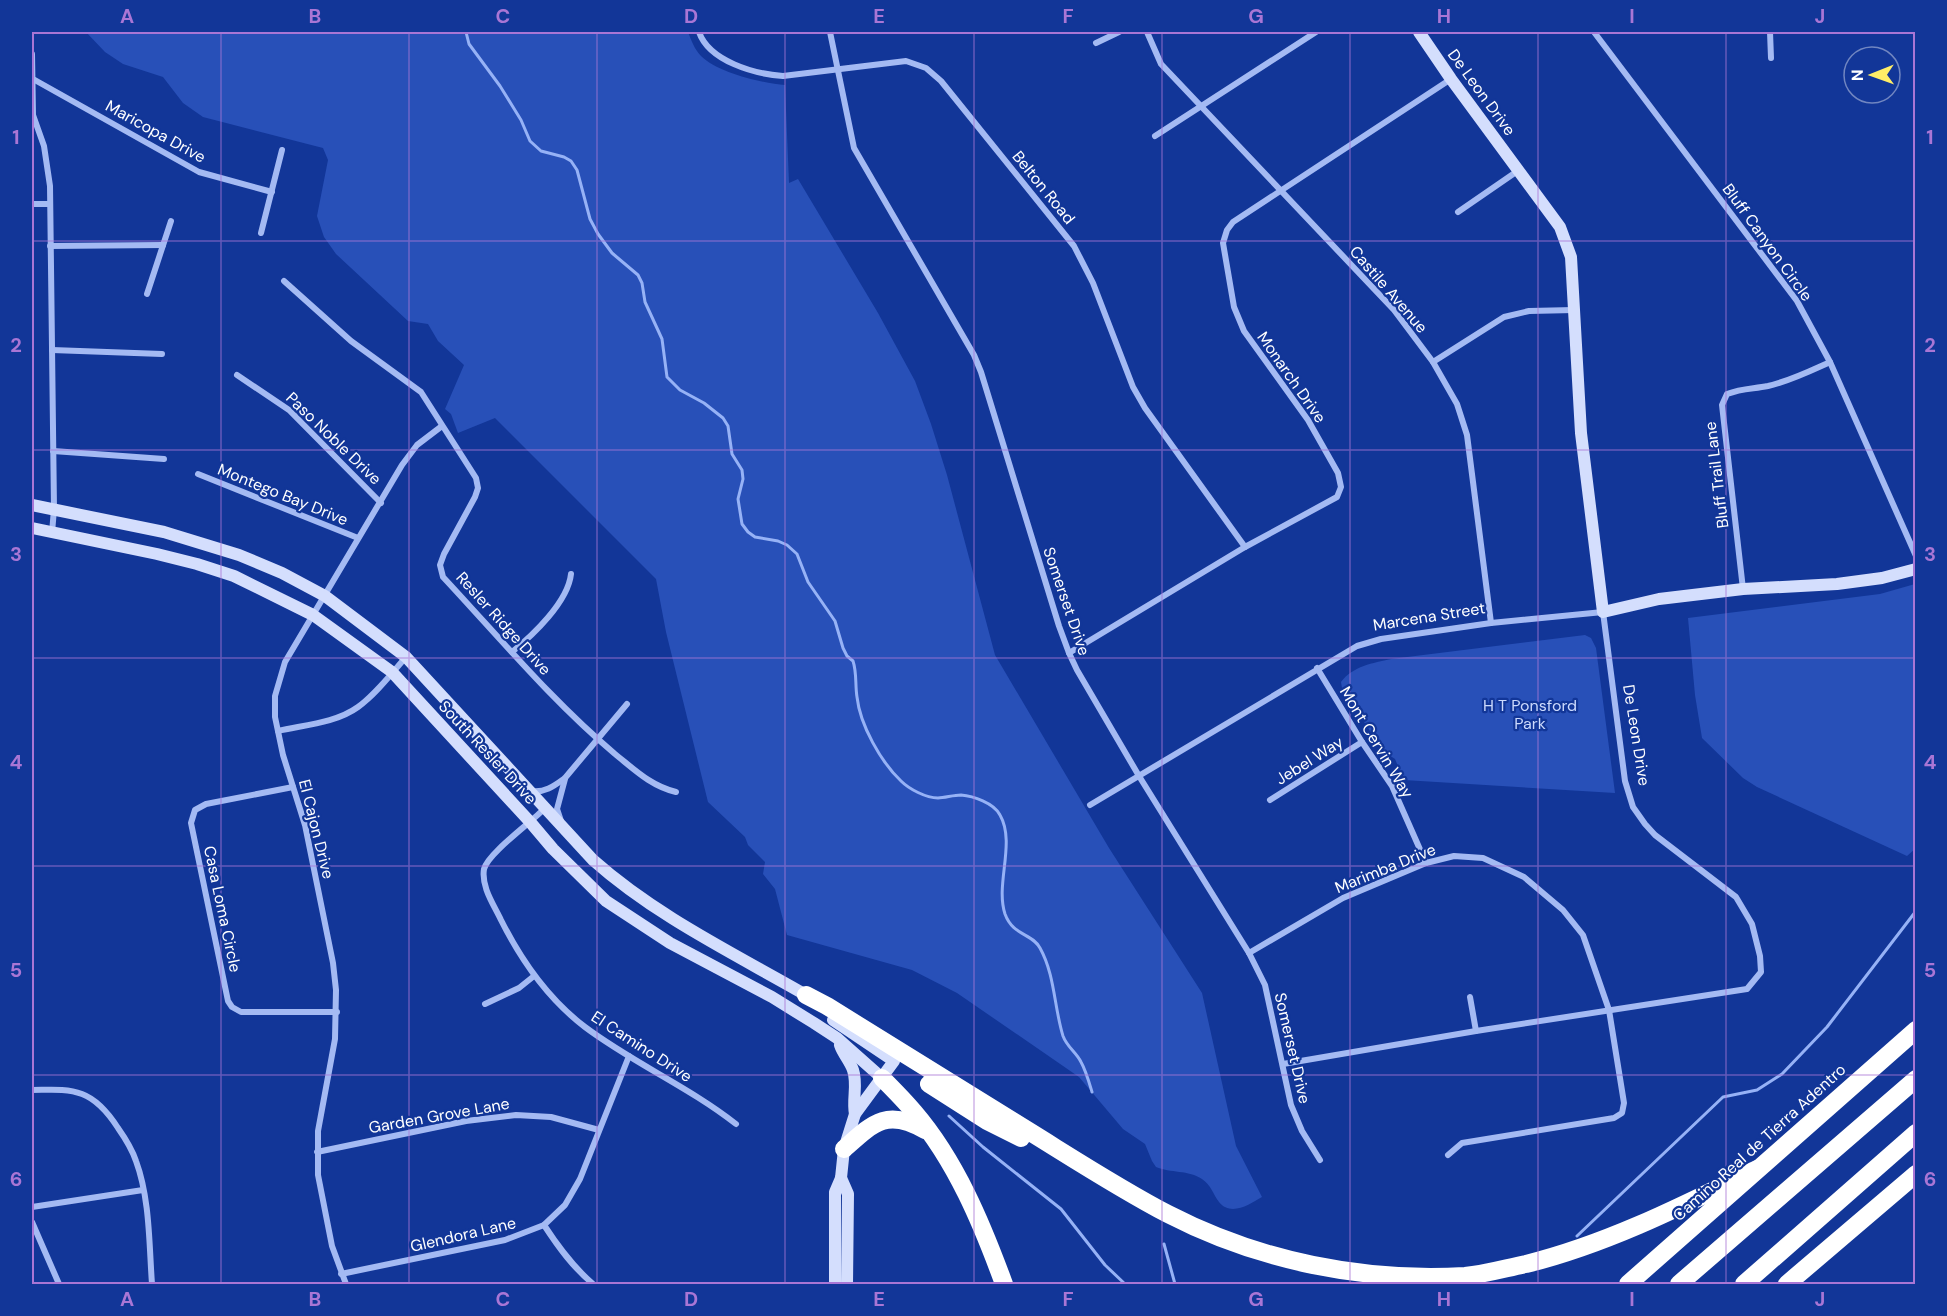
<svg xmlns="http://www.w3.org/2000/svg" width="1947" height="1316" font-family="'DM Sans',sans-serif">
	<style>
		.green { fill: #2850b8 }
		.lines { fill: none; stroke-linecap: round; stroke-linejoin: round }
		.stream { stroke: #96b2f6; stroke-width: 3 }
		.street { stroke: #a4baf3; stroke-width: 6 }
		.secondary { stroke: #d4defd; stroke-width: 12 }
		.highway { stroke: #fff; stroke-width: 18 }
		.grid { fill: none; stroke: #a976d5; stroke-width: 1.5; stroke-opacity: 0.55 }
		.labels { text-anchor: middle; stroke-width: 4.5; stroke-linejoin: round; paint-order: stroke }
		.street-label { font-size: 16px; fill: #fff; stroke: #123698 }
		.park-label { font-size: 16px; fill: #ccdafd; stroke: #123698 }
		.neatline { fill: none; stroke: #a976d5; stroke-width: 2 }
		.grid-label { font-size: 20px; text-anchor: middle; font-weight: bold; fill: #a976d5 }
	</style>
	<rect width="100%" height="100%" fill="#123698"/>
	<!-- green -->
	<g class="green">
		<path d="M86,32h602c3,8 7,18 13,24 17,17 61,27 84,29l4,98 9,-4 80,134 37,68 16,43 16,51 48,180 114,193 93,145 34,153 26,51c-12,7 -31,20 -43,5 -6,-8 -8,-17 -17,-23 -13,-9 -32,-6 -46,-12l-4,-6 -7,-17 -22,-15 -44,-52 -122,-84 -45,-23 -125,-35 -12,-46 -12,-15 2,-12 -17,-17 -3,-8 -37,-35 -42,-170 -10,-53 -161,-161 -37,15 -7,-19 -6,-5 19,-44 -26,-24 -10,-17 -20,-3 -72,-67 -12,-17 -7,-21 11,-56 -5,-12 -120,-31 -20,-14 -20,-26 -40,-13 -18,-12z"/>
		<polygon points="1915,584 1916,848 1907,856 1757,787 1743,778 1702,738 1695,695 1688,618 1880,594"/>
		<path d="M1585,635l6,3 5,10 19,145 -211,-13 -9,-21 -12,-8 -41,-63 -1,-6c12,-16 32,-19 50,-23z"/>
	</g>
	<g class="lines">
		<!-- stream -->
		<g class="stream">
			<path d="M466,32l3,12 31,42 21,34 9,21 11,10 23,6 7,4 6,9 13,49 8,15 14,19 26,22 4,8 3,19 17,37 5,38 13,13 24,13 19,15 5,8 4,28 10,16 1,9 -5,20 4,25 6,8 7,5 23,4 9,4 10,9 11,28 27,39 8,27 4,8 6,5c4,12 2,24 4,36 3,28 24,65 44,84 8,8 25,17 37,17 7,0 15,-3 23,-3 12,1 33,8 39,20 16,28 -5,69 5,99 8,22 27,19 35,34 15,27 14,59 23,88 4,11 13,16 18,26 5,9 8,20 11,30"/>
			<polyline points="949,1116 983,1147 1061,1209 1105,1265 1125,1284"/>
			<polyline points="1577,1236 1723,1097 1757,1090 1782,1074 1827,1027 1916,911"/>
			<polyline points="1164,1244 1175,1284"/>
		</g>
		<!-- street -->
		<g class="street">
			<path d="M699,32c10,29 55,42 84,44l123,-15 20,7 15,13 133,165 19,37 40,104 12,21 100,139"/>
			<polyline points="830,32 854,148 974,355 981,372 1059,626 1069,653 1077,670 1139,776 1249,953 1265,985 1291,1105 1302,1131 1320,1160"/>
			<polyline points="1147,32 1161,64 1394,310 1433,362 1457,404 1467,435 1491,623"/>
			<polyline points="1594,32 1797,301 1830,362 1916,556"/>
			<polyline points="1770,32 1771,58"/>
			<polyline points="1096,43 1119,32"/>
			<polyline points="32,54 33,115 44,146 50,186 54,509 52,533"/>
			<polyline points="33,79 199,172 272,192"/>
			<polyline points="1155,136 1316,32"/>
			<polyline points="32,204 50,204"/>
			<polyline points="1458,212 1519,170"/>
			<polyline points="261,233 282,150"/>
			<polyline points="50,246 163,245"/>
			<path d="M284,281l67,60 70,51 55,86 2,10 -3,9 -31,57 -4,11 3,12c56,60 109,124 172,177 20,16 36,32 61,38"/>
			<polyline points="147,294 171,221"/>
			<polyline points="52,350 162,354"/>
			<polyline points="1433,362 1504,317 1529,311 1574,310"/>
			<polyline points="237,375 289,410 381,503"/>
			<polyline points="53,451 164,459"/>
			<polyline points="198,474 358,538"/>
			<path d="M1743,589l-21,-184 5,-11c15,-6 26,-5 41,-8 22,-5 42,-15 62,-24"/>
			<path d="M512,652c21,-17 56,-50 59,-78"/>
			<polyline points="1069,653 1245,547 1337,497 1341,487 1338,473 1308,420 1244,331 1234,307 1223,243 1227,230 1233,222 1451,79"/>
			<polyline points="1317,668 1362,742 1392,786 1426,863"/>
			<path d="M278,731c26,-6 58,-8 80,-24 18,-13 33,-33 48,-50"/>
			<polyline points="293,787 206,804 195,810 191,823 228,1001 232,1007 241,1012 337,1012"/>
			<path d="M531,791c14,2 23,-5 34,-13l62,-74"/>
			<polyline points="1270,800 1362,742"/>
			<polyline points="1090,805 1357,646 1381,639 1491,623 1603,612 1625,781 1633,807 1645,824 1655,835 1736,897 1752,924 1760,956 1761,972 1747,989 1476,1031 1283,1064"/>
			<path d="M545,808c-13,14 -57,45 -61,61 -3,18 10,36 17,51 21,42 47,79 84,107 48,36 104,60 151,97"/>
			<polyline points="561,821 557,809 565,779"/>
			<polyline points="1249,953 1343,898 1426,863 1454,856 1483,858 1524,877 1563,910 1583,935 1609,1010 1624,1103 1622,1113 1614,1118 1462,1143 1448,1155"/>
			<polyline points="1470,997 1476,1031"/>
			<polyline points="485,1004 519,988 534,976"/>
			<path d="M32,1090c16,0 34,-2 50,4 16,6 27,20 36,34 7,10 14,21 18,33 14,38 13,83 16,123"/>
			<polyline points="317,1152 466,1121 516,1115 551,1117 599,1130"/>
			<polyline points="32,1207 143,1190"/>
			<polyline points="32,1222 59,1284"/>
			<path d="M544,1225c15,23 29,42 49,59"/>
			<polyline points="341,1274 505,1240 544,1225 565,1205 580,1179 629,1056"/>
			<polyline points="346,1284 332,1246 318,1175 318,1131 335,1039 336,990 333,963 305,825 283,755 275,717 275,696 285,662 402,465 417,445 442,426"/>
		</g>
		<!-- secondary -->
		<g class="secondary">
			<polyline points="1419,32 1451,79 1560,227 1571,257 1581,433 1603,612 1659,599 1743,589 1837,584 1882,578 1916,569"/>
			<path d="M32,505l132,27 75,23 43,18 43,23 81,61 187,203c63,56 140,93 213,135l5,5"/>
			<polyline points="32,528 157,554 197,564 234,576 313,615 392,672 531,823 553,849 606,901 670,943 772,997 814,1023 837,1038 882,1078"/>
			<polyline points="833,1020 894,1061 855,1114 844,1149 841,1178 835,1192 835,1284"/>
			<path d="M840,1045c3,9 10,16 13,25 5,15 -1,29 2,44"/>
			<polyline points="841,1178 848,1194 847,1284"/>
		</g>
		<!-- highway -->
		<g class="highway">
			<path d="M806,995l21,11c67,42 134,83 200,124 47,29 93,59 141,84 91,47 195,68 297,62 21,-2 41,-8 61,-12 81,-20 156,-58 231,-95"/>
			<path d="M882,1078c11,11 22,22 32,34 42,49 68,112 90,172"/>
			<polyline points="929,1084 987,1121 1021,1138"/>
			<path d="M844,1149c29,-26 43,-41 81,-19"/>
			<polyline points="1628,1284 1916,1030"/>
			<polyline points="1679,1284 1916,1079"/>
			<polyline points="1744,1284 1916,1133"/>
			<polyline points="1787,1284 1916,1174"/>
		</g>
	</g>
	<!-- grid -->
	<path class="grid" d="M221,32v1252M409,32v1252M597,32v1252M785,32v1252M974,32v1252M1162,32v1252M1350,32v1252M1538,32v1252M1726,32v1252M32,241h1884M32,450h1884M32,658h1884M32,866h1884M32,1075h1884"/>
	<g class="labels">
		<!-- street labels -->
		<g class="street-label">
			<text transform="translate(1482 92) rotate(54)" y="6">De Leon Drive</text>
			<text transform="translate(156 131) rotate(29)" y="6">Maricopa Drive</text>
			<text transform="translate(1044 187) rotate(51)" y="6">Belton Road</text>
			<text transform="translate(1768 242) rotate(54)" y="6">Bluff Canyon Circle</text>
			<text transform="translate(1389 289) rotate(49)" y="6">Castile Avenue</text>
			<text transform="translate(1292 377) rotate(55)" y="6">Monarch Drive</text>
			<text transform="translate(334 438) rotate(44)" y="6">Paso Noble Drive</text>
			<text transform="translate(1716 475) rotate(-97)" y="6">Bluff Trail Lane</text>
			<text transform="translate(283 494) rotate(22)" y="6">Montego Bay Drive</text>
			<text transform="translate(1067 601) rotate(71)" y="6">Somerset Drive</text>
			<text transform="translate(1429 616) rotate(-9)" y="6">Marcena Street</text>
			<text transform="translate(504 623) rotate(48)" y="6">Resler Ridge Drive</text>
			<text transform="translate(1637 735) rotate(81)" y="6">De Leon Drive</text>
			<text transform="translate(1377 742) rotate(59)" y="6">Mont Cervin Way</text>
			<text transform="translate(488 752) rotate(47)" y="6">South Resler Drive</text>
			<text transform="translate(1309 760) rotate(-32)" y="6">Jebel Way</text>
			<text transform="translate(317 829) rotate(76)" y="6">El Cajon Drive</text>
			<text transform="translate(1385 868) rotate(-22)" y="6">Marimba Drive</text>
			<text transform="translate(223 909) rotate(78)" y="6">Casa Loma Circle</text>
			<text transform="translate(642 1046) rotate(33)" y="6">El Camino Drive</text>
			<text transform="translate(1293 1048) rotate(77)" y="6">Somerset Drive</text>
			<text transform="translate(439 1115) rotate(-10)" y="6">Garden Grove Lane</text>
			<text transform="translate(1759 1142) rotate(-42)" y="6">Camino Real de Tierra Adentro</text>
			<text transform="translate(463 1234) rotate(-13)" y="6">Glendora Lane</text>
		</g>
		<!-- park labels -->
		<g class="park-label">
			<text x="1530" y="711">H T Ponsford<tspan x="1530" dy="18">Park</tspan></text>
		</g>
	</g>
	<!-- border -->
	<rect width="1947" height="1316" fill="none" stroke="#123698" stroke-width="66"/>
	<!-- north arrow -->
	<g transform="translate(1872 75) rotate(269)"><circle r="28" fill="#123698" stroke="#7186c1" stroke-width="1.5"/>
	<path d="M0-4.5L10 22L0 15L-10 22Z" fill="#ffed67"/>
	<text y="-9" font-size="16" font-weight="bold" text-anchor="middle" fill="#ffffff">N</text>
	</g>
	<rect x="33" y="33" width="1881" height="1250" class="neatline"/>
	<g class="grid-label">
		<text x="127" y="23">A</text>
		<text x="315" y="23">B</text>
		<text x="503" y="23">C</text>
		<text x="691" y="23">D</text>
		<text x="879" y="23">E</text>
		<text x="1068" y="23">F</text>
		<text x="1256" y="23">G</text>
		<text x="1444" y="23">H</text>
		<text x="1632" y="23">I</text>
		<text x="1820" y="23">J</text>
		<text x="16" y="144">1</text>
		<text x="1930" y="144">1</text>
		<text x="16" y="352">2</text>
		<text x="1930" y="352">2</text>
		<text x="16" y="561">3</text>
		<text x="1930" y="561">3</text>
		<text x="16" y="769">4</text>
		<text x="1930" y="769">4</text>
		<text x="16" y="977">5</text>
		<text x="1930" y="977">5</text>
		<text x="16" y="1186">6</text>
		<text x="1930" y="1186">6</text>
		<text x="127" y="1306">A</text>
		<text x="315" y="1306">B</text>
		<text x="503" y="1306">C</text>
		<text x="691" y="1306">D</text>
		<text x="879" y="1306">E</text>
		<text x="1068" y="1306">F</text>
		<text x="1256" y="1306">G</text>
		<text x="1444" y="1306">H</text>
		<text x="1632" y="1306">I</text>
		<text x="1820" y="1306">J</text>
	</g>
</svg>
